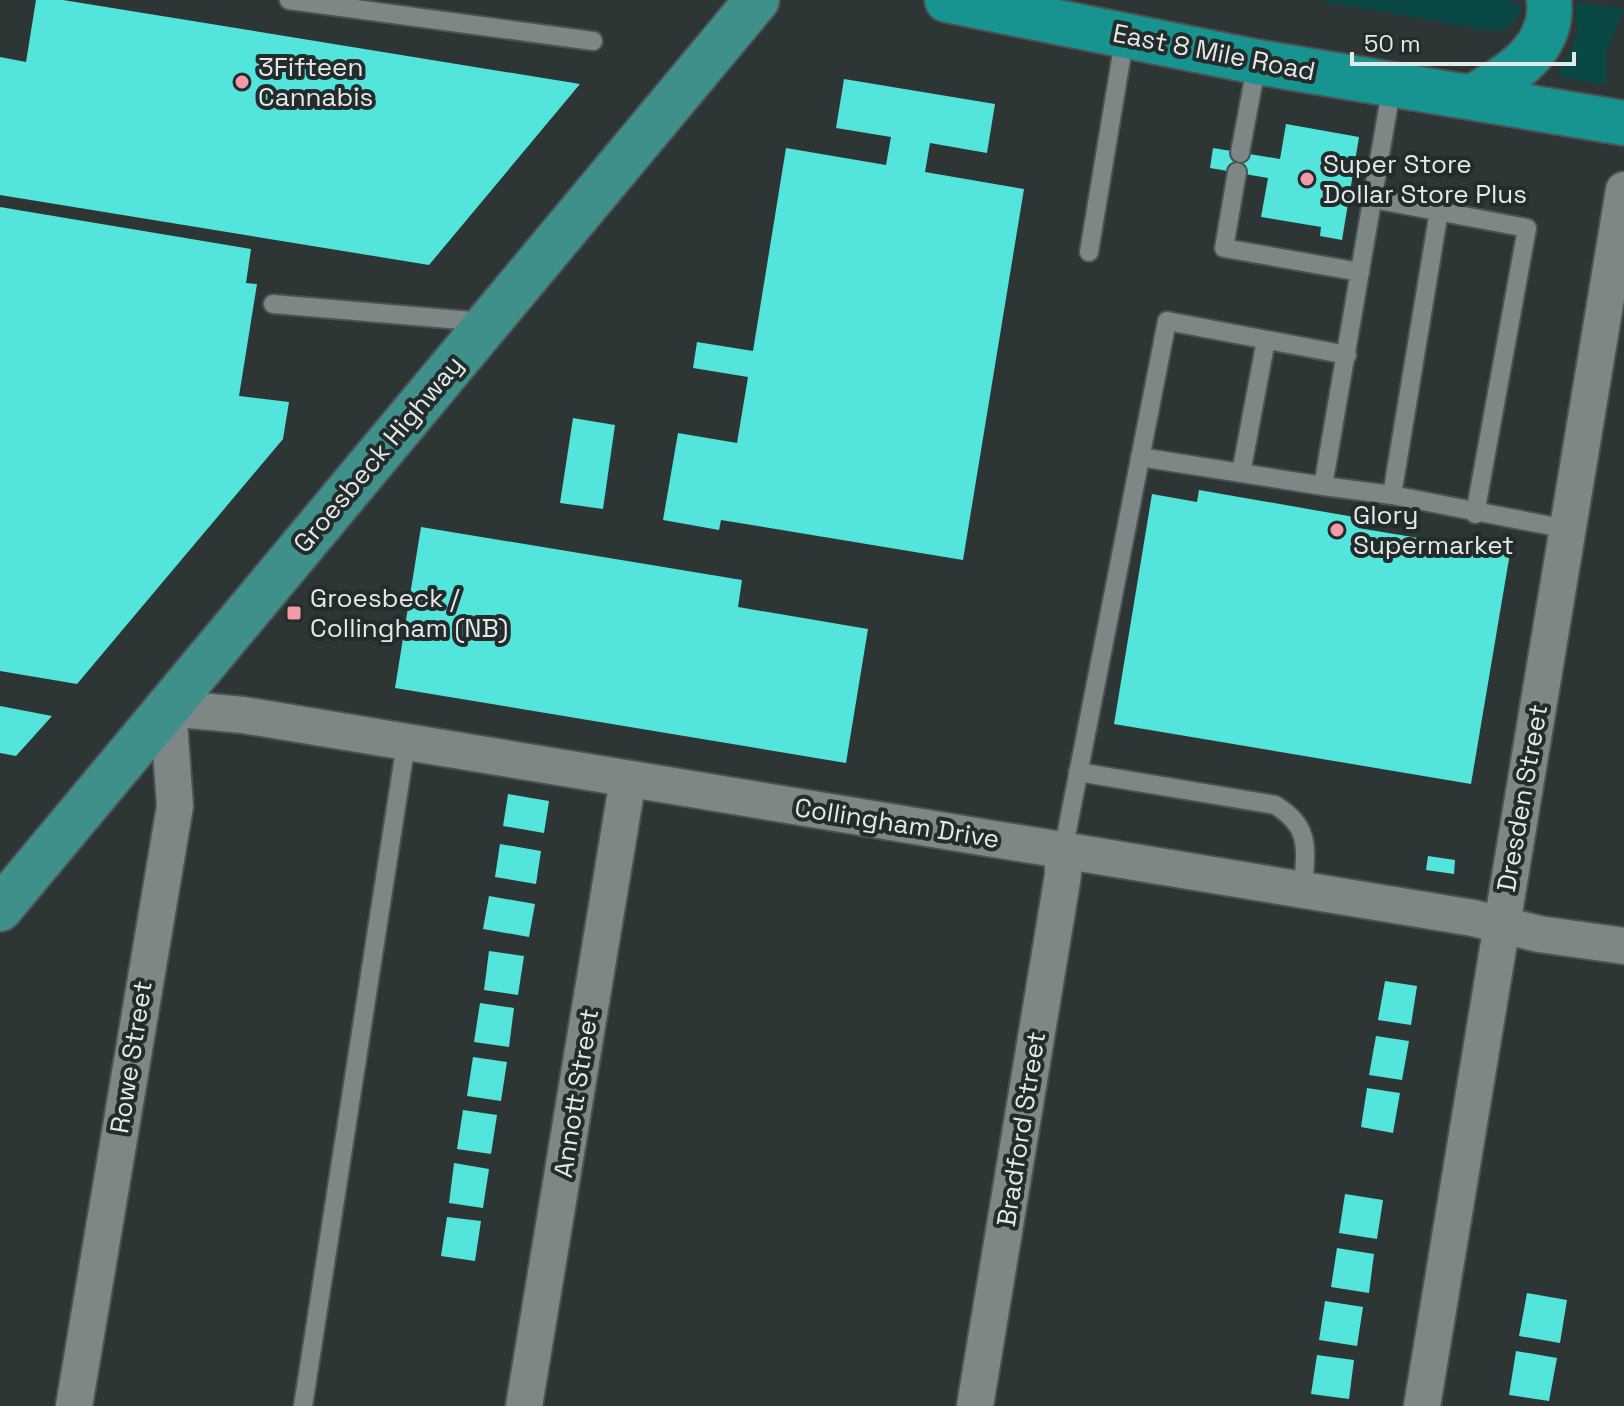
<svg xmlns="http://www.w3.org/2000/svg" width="1624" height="1406" font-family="'Space Grotesk',sans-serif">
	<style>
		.green { fill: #094845 }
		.building { fill: #53e4dc }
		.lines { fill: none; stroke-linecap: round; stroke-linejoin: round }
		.lane-casing { stroke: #4b5252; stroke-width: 22 }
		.street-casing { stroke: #4b5252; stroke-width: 40 }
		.primary-casing { stroke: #4b5252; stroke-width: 48 }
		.highway-casing { stroke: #4b5252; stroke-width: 48 }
		.lane { stroke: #7c8786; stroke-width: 18 }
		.street { stroke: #7c8786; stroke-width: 36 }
		.primary { stroke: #3f8f8b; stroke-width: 44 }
		.highway { stroke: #17948f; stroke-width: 44 }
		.poi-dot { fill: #f39aa8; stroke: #232c2b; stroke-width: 3 }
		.labels { text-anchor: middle; stroke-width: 8; stroke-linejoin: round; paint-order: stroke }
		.street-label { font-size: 26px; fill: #e3e8e8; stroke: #232c2b }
		.poi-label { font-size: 26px; fill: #e3e8e8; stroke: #232c2b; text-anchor: start }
	</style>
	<rect width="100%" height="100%" fill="#2d3635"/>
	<!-- green -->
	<g class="green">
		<polygon points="1317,0 1508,0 1522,7 1511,27 1489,31"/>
		<path d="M1580,2l44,7 -17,41 -1,33 -5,2 -42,-10c4,-14 15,-26 18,-42 1,-12 -5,-23 3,-31z"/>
	</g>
	<!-- building -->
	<g class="building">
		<polygon points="36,0 63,0 580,84 429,265 0,195 0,57 26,62"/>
		<polygon points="844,79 995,104 987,153 930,143 925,172 1024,189 963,560 721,520 719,530 663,520 678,433 737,443 748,377 693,368 697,342 753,351 786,148 886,165 891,137 836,128"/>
		<polygon points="1286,124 1359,137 1342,240 1320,236 1321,227 1261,217 1268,178 1210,168 1213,148 1280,159"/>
		<polygon points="0,207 251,249 246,283 257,284 239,396 289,402 283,439 77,684 0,671"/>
		<polygon points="573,418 615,425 603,509 560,503"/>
		<polygon points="1199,490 1360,518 1358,528 1510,553 1471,784 1114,724 1152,494 1197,502"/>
		<polygon points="421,527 742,580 738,607 868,629 846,763 395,688"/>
		<polygon points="0,706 52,716 16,756 0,753"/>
		<polygon points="508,794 549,801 544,833 503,826"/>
		<polygon points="500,844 541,851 536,884 495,877"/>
		<polygon points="1428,856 1455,860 1454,874 1426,870"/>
		<polygon points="489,896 535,904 529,937 483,929"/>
		<polygon points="489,951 524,956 518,995 484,990"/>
		<polygon points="1385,981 1417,986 1411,1025 1378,1020"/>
		<polygon points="480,1003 514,1008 509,1047 474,1042"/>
		<polygon points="1376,1036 1409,1041 1402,1080 1369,1075"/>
		<polygon points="473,1057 507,1062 501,1101 467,1096"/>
		<polygon points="1367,1088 1400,1093 1393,1133 1361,1127"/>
		<polygon points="463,1110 497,1115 491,1154 457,1149"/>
		<polygon points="454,1163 489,1169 483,1208 449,1203"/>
		<polygon points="1345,1194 1383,1200 1377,1239 1339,1233"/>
		<polygon points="447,1217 481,1221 475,1261 441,1256"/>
		<polygon points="1337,1248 1374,1254 1369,1293 1331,1287"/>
		<polygon points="1527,1293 1567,1300 1560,1343 1519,1336"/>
		<polygon points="1325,1301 1363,1307 1357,1346 1319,1340"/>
		<polygon points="1516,1351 1557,1358 1549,1401 1509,1395"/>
		<polygon points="1317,1355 1354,1360 1349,1399 1311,1394"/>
	</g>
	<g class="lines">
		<!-- lane casing -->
		<g class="lane-casing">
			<g id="lane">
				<polyline points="289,0 593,41"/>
				<polyline points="1392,85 1323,486 1392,495 1567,529"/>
				<polyline points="1240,153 1257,62"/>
				<polyline points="1237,172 1224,248 1360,272"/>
				<polyline points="1373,199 1527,228 1475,514"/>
				<polyline points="1089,252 1125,35"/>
				<polyline points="273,304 484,322"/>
				<polyline points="1140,457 1323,486"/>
				<polyline points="1241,473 1266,340"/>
				<polyline points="1392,495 1439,211"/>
				<path d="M1078,772l197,33c38,23 30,46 28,85"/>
				<polyline points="1063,851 1167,321 1347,355"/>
				<polyline points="303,1406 406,743"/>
			</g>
		</g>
		<!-- street casing -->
		<g class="street-casing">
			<g id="street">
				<polyline points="74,1406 175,806 168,708 243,715 1473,918 1539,934 1624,946"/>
				<polyline points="524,1406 628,779"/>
				<polyline points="975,1406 1063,875 1063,851"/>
				<polyline points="1422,1406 1624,190"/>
			</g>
		</g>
		<!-- primary casing -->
		<g class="primary-casing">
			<polyline id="primary" points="0,909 757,0"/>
		</g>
		<!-- highway casing -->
		<g class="highway-casing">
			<g id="highway">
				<polyline points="947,0 1257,62 1624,123"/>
				<path d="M1472,97c36,-20 83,-48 77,-97"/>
			</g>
		</g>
		<!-- lane -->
		<use href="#lane" class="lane"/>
		<!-- street -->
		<use href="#street" class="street"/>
		<!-- primary -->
		<use href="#primary" class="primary"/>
		<!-- highway -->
		<use href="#highway" class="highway"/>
	</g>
	<!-- markers -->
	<g class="poi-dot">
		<circle cx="242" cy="82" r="8"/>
		<circle cx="1307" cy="179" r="8"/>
		<circle cx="1337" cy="530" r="8"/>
		<rect x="286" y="605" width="16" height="16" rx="4"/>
	</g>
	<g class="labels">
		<!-- street labels -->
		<g class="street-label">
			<text transform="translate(1214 52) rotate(11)" y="9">East 8 Mile Road</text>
			<text transform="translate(378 454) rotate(-50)" y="9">Groesbeck Highway</text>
			<text transform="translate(1522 798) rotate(-80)" y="9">Dresden Street</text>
			<text transform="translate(897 823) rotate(9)" y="9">Collingham Drive</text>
			<text transform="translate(131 1057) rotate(-81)" y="9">Rowe Street</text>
			<text transform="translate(576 1093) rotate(-81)" y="9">Annott Street</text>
			<text transform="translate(1021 1129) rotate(-81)" y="9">Bradford Street</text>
		</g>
		<!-- poi labels -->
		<g class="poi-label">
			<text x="258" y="76">3Fifteen<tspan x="258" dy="30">Cannabis</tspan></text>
			<text x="1323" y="173">Super Store<tspan x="1323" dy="30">Dollar Store Plus</tspan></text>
			<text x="1353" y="524">Glory<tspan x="1353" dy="30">Supermarket</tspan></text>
			<text x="310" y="607">Groesbeck /<tspan x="310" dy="30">Collingham (NB)</tspan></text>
		</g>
	</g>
	<!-- scale -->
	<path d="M1352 52v12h222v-12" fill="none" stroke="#e3e8e8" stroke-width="4"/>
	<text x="1364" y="52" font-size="24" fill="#e3e8e8" stroke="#232c2b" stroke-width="6" paint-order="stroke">50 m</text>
</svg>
